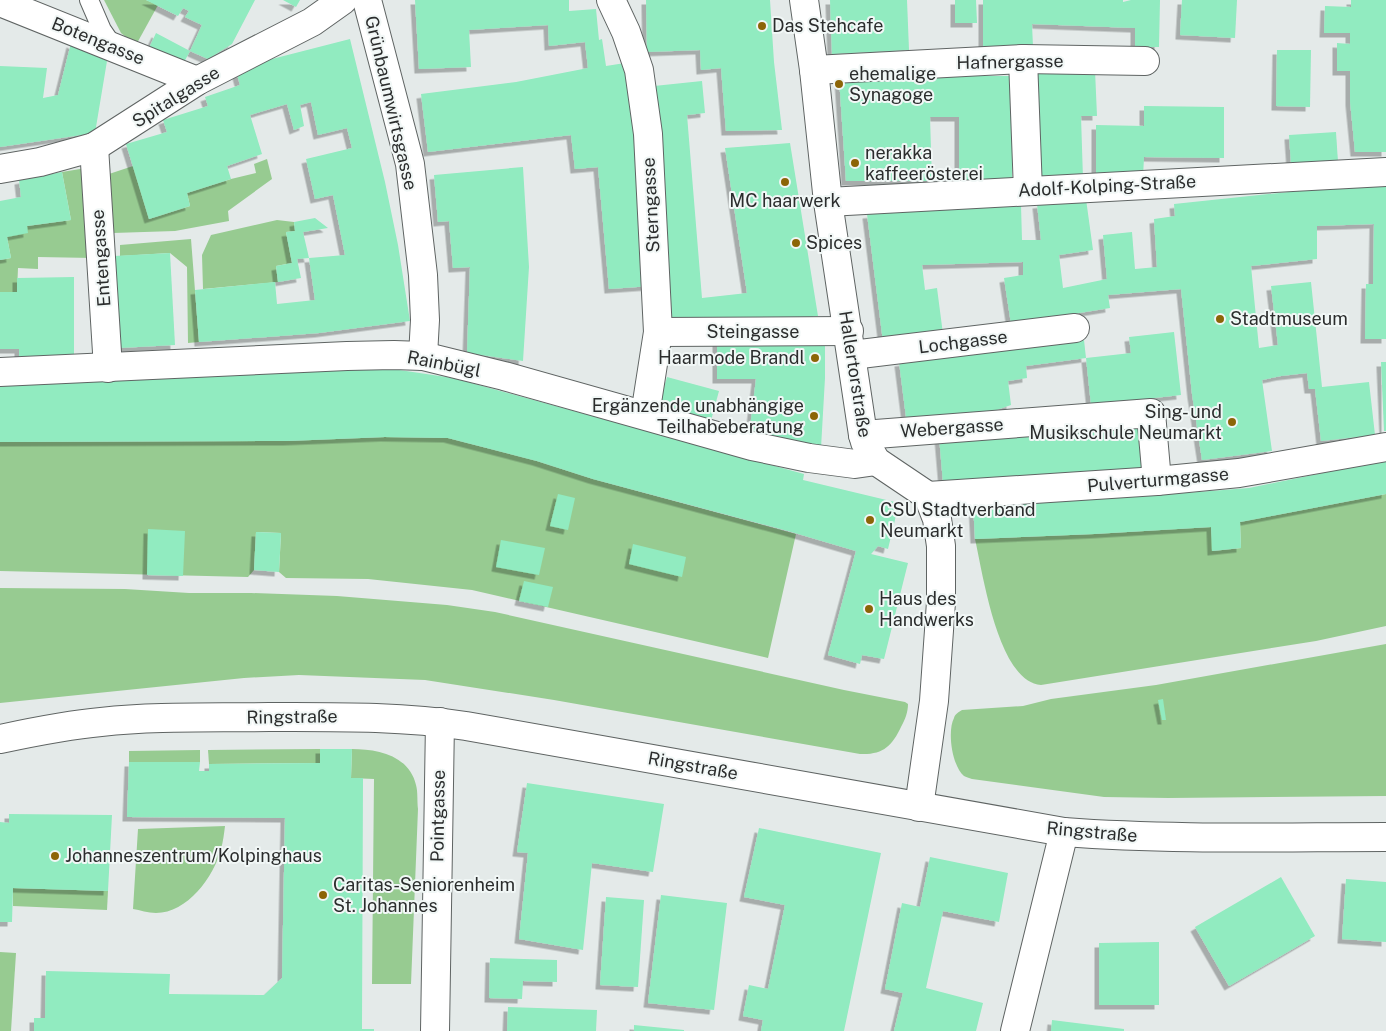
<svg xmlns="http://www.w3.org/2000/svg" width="1386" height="1031" font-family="'Public Sans',sans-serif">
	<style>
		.green { fill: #97cb91 }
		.building { fill: #91ebc0; filter: url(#shadow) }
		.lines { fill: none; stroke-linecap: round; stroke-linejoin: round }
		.service-casing { stroke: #5f6463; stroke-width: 20 }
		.minor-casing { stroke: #5f6463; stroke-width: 30 }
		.service { stroke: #fff; stroke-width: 18 }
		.minor { stroke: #fff; stroke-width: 28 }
		.poi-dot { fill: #8c6507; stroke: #f1f7f6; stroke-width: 2 }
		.labels { text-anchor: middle; stroke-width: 4; stroke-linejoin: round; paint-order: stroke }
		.poi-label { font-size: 18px; fill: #2b2d2d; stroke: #f1f7f6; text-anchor: start }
		.street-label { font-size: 18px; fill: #2b2d2d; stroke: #f1f7f6 }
	</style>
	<defs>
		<filter id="shadow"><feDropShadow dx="-4.5" dy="4.5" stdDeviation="0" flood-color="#0004"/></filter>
	</defs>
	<rect width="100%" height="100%" fill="#e4eae9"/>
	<!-- green -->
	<g class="green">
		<polygon points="104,0 146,0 158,5 136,45 121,33"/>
		<polygon points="267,159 272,179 228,211 229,221 175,231 113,233 109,174 133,166 149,219 190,206 187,193 231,179 256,173 254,164"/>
		<polygon points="86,168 93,258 38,257 38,269 18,268 17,292 0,292 0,260 11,258 7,237 27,226 71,220 62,172"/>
		<polygon points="277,220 294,222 295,231 286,232 292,263 276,266 278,282 203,289 202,255 211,235"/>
		<polygon points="191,239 199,342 188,343 187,267 170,253 120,256 120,245"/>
		<polygon points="385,437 448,438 537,461 593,479 796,534 768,658 472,590 368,579 286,578 279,572 281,533 256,532 254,570 248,577 0,571 0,442 287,441"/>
		<path d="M1386,494v132l-70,15 -275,44c-43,-3 -58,-111 -66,-146l119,-5 117,-7 2,24 28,-3 -1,-26z"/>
		<path d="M0,588l125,1 64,4h62l86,3 110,9 48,7 349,78 61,12 3,2c0,8 -3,16 -7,23 -9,19 -18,28 -41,27l-306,-54 -129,-20 -126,-5 -55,3 -244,25z"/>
		<path d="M1386,644v152l-218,2 -64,-1 -132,-18c-3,-1 -6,-2 -8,-3 -12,-10 -17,-45 -10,-58 1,-4 5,-6 8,-8l61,-4 28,-7 105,-14z"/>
		<polygon points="320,749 320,763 209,764 208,750"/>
		<path d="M352,749c25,0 57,6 64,36 2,7 1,16 2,24l-7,175h-39l2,-205 -23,-1z"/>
		<polygon points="200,750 200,762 129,762 129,751"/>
		<path d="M225,826c-1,8 -2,16 -4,23 -7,28 -34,64 -65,64 -8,0 -16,-3 -23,-4l5,-80z"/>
		<polygon points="13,888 108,891 107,910 13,906"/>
		<polygon points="0,952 16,953 11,1031 0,1031"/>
	</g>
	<!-- building -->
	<g class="building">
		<polygon points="146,0 255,0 232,44 208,59 190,51 202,25 185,17 189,11 183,8 178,16"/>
		<polygon points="283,0 300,0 296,7"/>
		<polygon points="415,0 569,0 569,11 596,9 599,40 602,39 606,66 625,63 632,109 651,286 609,289 598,167 575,169 571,135 428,152 421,94 516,82 588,68 585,42 549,46 548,25 469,30 471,67 419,69"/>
		<polygon points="646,0 770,0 774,62 782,130 726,131 721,68 701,70 700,50 647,52"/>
		<polygon points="830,0 907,0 909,50 832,54"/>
		<polygon points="955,0 976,0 977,23 955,23"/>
		<polygon points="983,0 1123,0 1123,2 1131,0 1160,0 1159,47 1135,47 1135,28 1032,24 1033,47 983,47"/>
		<polygon points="1182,0 1237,0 1235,38 1180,35"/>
		<polygon points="1351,0 1386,0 1386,152 1355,152 1350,101 1350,71 1337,71 1337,43 1350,44 1350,33 1324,33 1325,6 1351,7"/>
		<polygon points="156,33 190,51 182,66 149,48"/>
		<polygon points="350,39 385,182 398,245 410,321 319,333 199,342 195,290 275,282 277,304 315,300 309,258 297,259 301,278 278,282 276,266 292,263 286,232 295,231 294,222 315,218 328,228 303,232 309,258 345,255 333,195 315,199 306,159 352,148 347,128 318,135 311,102 300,105 304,126 294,130 287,104 250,115 262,154 227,166 231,179 187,193 190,206 149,219 126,144 167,132 163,120 208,106 205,97 240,85 236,71 272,59"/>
		<polygon points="71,43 107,61 95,133 0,147 0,66 47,68 43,98 58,95"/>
		<polygon points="1277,50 1311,50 1310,107 1276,106"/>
		<polygon points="1095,70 1097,116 1081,116 1083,179 1035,181 1031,72"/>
		<polygon points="929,76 1012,76 1012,180 959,181 959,117 930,117 932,181 846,181 839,78"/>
		<polygon points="702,81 705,113 687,115 702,298 747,293 725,148 790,143 818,316 751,323 673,326 654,86"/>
		<polygon points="1144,106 1224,107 1224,158 1144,157 1143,177 1096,176 1096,125 1144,126"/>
		<polygon points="1336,132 1338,162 1291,164 1289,135"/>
		<polygon points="523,167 529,267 523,361 467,353 470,267 453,268 449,221 438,222 434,175"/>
		<polygon points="62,172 71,220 27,226 28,233 7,237 11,258 0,260 0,201 21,197 19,180"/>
		<polygon points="1386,185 1386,339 1365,339 1366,284 1373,284 1374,224 1317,226 1317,259 1251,266 1259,348 1278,345 1271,286 1311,282 1322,387 1369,382 1375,435 1321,441 1315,389 1309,389 1307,373 1281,376 1262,380 1272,451 1202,460 1192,394 1181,289 1108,295 1110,308 1011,324 1004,278 1023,275 1023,262 922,265 925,290 937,288 943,334 883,342 867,214 945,207 1021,205 1022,240 1041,240 1037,204 1086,199 1093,250 1059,255 1063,288 1107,279 1103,235 1132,232 1135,269 1157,267 1154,219 1175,216 1174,204 1317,189"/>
		<polygon points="170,253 175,345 119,348 114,256"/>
		<polygon points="74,277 74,358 19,359 19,349 0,349 0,292 17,292 17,278"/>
		<polygon points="1174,332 1181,395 1091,405 1086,358 1131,353 1129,337"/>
		<polygon points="825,339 825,378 821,448 749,436 756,379 717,379 717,340"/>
		<polygon points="1084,340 1086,358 1026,366 1027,378 1008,381 1011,405 979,416 907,425 899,362"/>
		<polygon points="1381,362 1386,362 1386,431 1384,431"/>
		<polygon points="386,368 453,378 804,474 803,480 899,503 888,549 878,546 871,554 908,563 884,659 862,655 860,664 828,655 856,551 788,531 593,479 537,461 448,438 385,437 287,441 0,442 0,384 53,384 182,378 284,371"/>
		<polygon points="667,377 719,391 709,428 657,413"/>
		<polygon points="1140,424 1143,472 943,483 939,436"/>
		<polygon points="1386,460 1386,494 1240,522 1241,548 1212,551 1211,527 1094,534 975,539 973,503 1134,497 1249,488"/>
		<polygon points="558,494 575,498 568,530 550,526"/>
		<polygon points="148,529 185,531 183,576 147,575"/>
		<polygon points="256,532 281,533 279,572 254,570"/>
		<polygon points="501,540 545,548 539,575 496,567"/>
		<polygon points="633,544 686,557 682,577 629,564"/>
		<polygon points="524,581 553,587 548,607 519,601"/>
		<polygon points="1163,699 1166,720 1162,720 1158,700"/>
		<polygon points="320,749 352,749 351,778 363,778 362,1029 374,1029 374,1031 34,1031 34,1018 45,1018 46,971 170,974 169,994 264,995 282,978 285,818 127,817 129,762 200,762 199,771 209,771 209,764 320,763"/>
		<polygon points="527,783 664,804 653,872 592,863 583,950 519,939 528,853 517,852"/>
		<polygon points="9,814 112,815 108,891 13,888 12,922 0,922 0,822 9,823"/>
		<polygon points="759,828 881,853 844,1031 761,1031 763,1020 743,1016 749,985 768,989 785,905 744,897"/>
		<polygon points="930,857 1008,873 999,922 943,911 926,988 983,1003 976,1031 894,1031 903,993 885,989 902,903 920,907"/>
		<polygon points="1281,877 1315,936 1229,986 1195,927"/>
		<polygon points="1346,879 1386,882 1386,942 1342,939"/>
		<polygon points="661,895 727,903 714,1010 648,1003"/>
		<polygon points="606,897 644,900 638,987 600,985"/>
		<polygon points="1159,942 1159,1005 1099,1005 1099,943"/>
		<polygon points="490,958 557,960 557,982 523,981 522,999 489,998"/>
		<polygon points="508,1007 597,1010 596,1031 507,1031"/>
		<polygon points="1052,1020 1124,1029 1124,1031 1051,1031"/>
		<polygon points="634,1025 684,1030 684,1031 634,1031"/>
	</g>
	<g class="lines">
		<!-- service casing -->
		<g class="service-casing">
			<polyline id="service" points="89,0 102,30 113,46"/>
		</g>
		<!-- minor casing -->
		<g class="minor-casing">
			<g id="minor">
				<polyline points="367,0 410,164 423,275 425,320 423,356"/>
				<polyline points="611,0 626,32 639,70 648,134 658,332 645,415"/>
				<polyline points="804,0 814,70 828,202 863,435 865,442 876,461 928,496 937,519 941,546 941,602 934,701 919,807"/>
				<polyline points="0,2 197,81"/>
				<polyline points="1023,59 1028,191"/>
				<polyline points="814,70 1023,59 1145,61"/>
				<polyline points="94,147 108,368"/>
				<polyline points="0,169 40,162 94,147 197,81 312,22 343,0"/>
				<polyline points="828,202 1386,172"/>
				<polyline points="658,332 849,331"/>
				<polyline points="852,355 1075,328"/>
				<polyline points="0,372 347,356 394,355 423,356 504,376 752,446 809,458 855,464 876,461"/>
				<polyline points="863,435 1151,413 1157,481"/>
				<polyline points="928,496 1157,481 1239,473 1386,447"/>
				<path d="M0,739c33,-7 67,-14 101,-17 56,-6 112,-4 168,-5 66,0 132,-1 197,9l598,106c107,8 215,5 322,5"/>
				<polyline points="435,1031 440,722"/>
				<polyline points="1015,1031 1064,832"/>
			</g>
		</g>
		<!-- service -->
		<use href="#service" class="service"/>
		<!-- minor -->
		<use href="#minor" class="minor"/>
	</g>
	<!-- markers -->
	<g class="poi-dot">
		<circle cx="762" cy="26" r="5"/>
		<circle cx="839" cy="84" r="5"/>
		<circle cx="855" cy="163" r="5"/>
		<circle cx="785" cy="182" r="5"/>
		<circle cx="796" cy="243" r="5"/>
		<circle cx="1220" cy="319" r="5"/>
		<circle cx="815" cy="358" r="5"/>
		<circle cx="814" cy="416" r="5"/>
		<circle cx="1232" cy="422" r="5"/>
		<circle cx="870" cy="520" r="5"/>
		<circle cx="869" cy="609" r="5"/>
		<circle cx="55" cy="856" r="5"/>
		<circle cx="323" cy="895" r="5"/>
	</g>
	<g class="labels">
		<!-- poi labels -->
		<g class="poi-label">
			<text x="772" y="32">Das Stehcafe</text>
			<text x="849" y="80">ehemalige<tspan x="849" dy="21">Synagoge</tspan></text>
			<text x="865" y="159">nerakka<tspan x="865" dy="21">kaffeerösterei</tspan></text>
			<text x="785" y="207" text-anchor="middle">MC haarwerk</text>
			<text x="806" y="249">Spices</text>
			<text x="1230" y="325">Stadtmuseum</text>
			<text x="805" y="364" text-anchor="end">Haarmode Brandl</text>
			<text x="804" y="412" text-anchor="end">Ergänzende unabhängige<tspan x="804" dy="21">Teilhabeberatung</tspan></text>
			<text x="1222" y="418" text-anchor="end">Sing- und<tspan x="1222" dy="21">Musikschule Neumarkt</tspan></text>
			<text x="880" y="516">CSU Stadtverband<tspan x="880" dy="21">Neumarkt</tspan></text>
			<text x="879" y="605">Haus des<tspan x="879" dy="21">Handwerks</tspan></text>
			<text x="65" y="862">Johanneszentrum/Kolpinghaus</text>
			<text x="333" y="891">Caritas-Seniorenheim<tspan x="333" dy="21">St. Johannes</tspan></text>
		</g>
		<!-- street labels -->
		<g class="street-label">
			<text transform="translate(98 41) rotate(22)" y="6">Botengasse</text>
			<text transform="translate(1010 62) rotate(-1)" y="6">Hafnergasse</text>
			<text transform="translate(176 97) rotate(-32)" y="6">Spitalgasse</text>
			<text transform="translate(391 103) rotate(77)" y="6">Grünbaumwirtsgasse</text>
			<text transform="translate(1107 186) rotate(-3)" y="6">Adolf-Kolping-Straße</text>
			<text transform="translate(651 205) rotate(-93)" y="6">Sterngasse</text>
			<text transform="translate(101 258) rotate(-94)" y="6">Entengasse</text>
			<text x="753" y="338">Steingasse</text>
			<text transform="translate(963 342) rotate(-7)" y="6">Lochgasse</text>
			<text transform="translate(444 364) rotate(11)" y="6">Rainbügl</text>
			<text transform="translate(855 374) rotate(81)" y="6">Hallertorstraße</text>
			<text transform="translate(952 428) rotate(-4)" y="6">Webergasse</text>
			<text transform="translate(1158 480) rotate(-5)" y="6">Pulverturmgasse</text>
			<text transform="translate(292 717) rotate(-1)" y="6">Ringstraße</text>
			<text transform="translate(693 766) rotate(10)" y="6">Ringstraße</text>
			<text transform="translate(438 816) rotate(-89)" y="6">Pointgasse</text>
			<text transform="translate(1092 832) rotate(5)" y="6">Ringstraße</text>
		</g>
	</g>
</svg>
